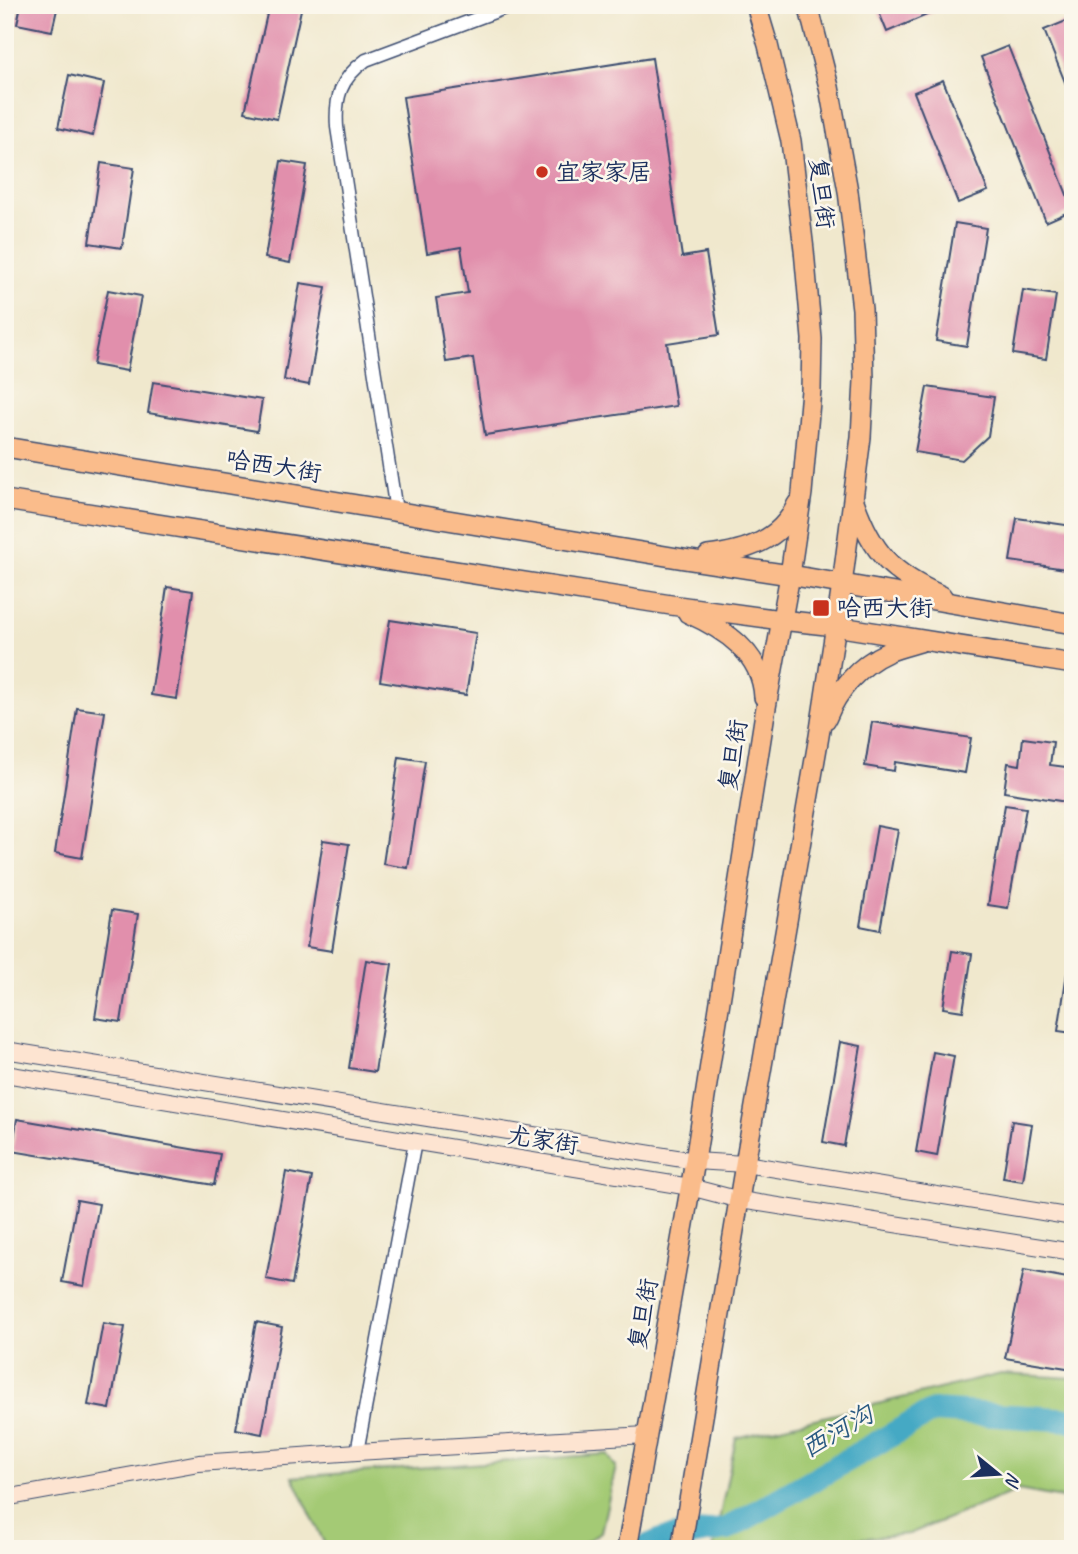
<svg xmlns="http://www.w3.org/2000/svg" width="1078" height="1554" font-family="Caveat,'LXGW WenKai TC',sans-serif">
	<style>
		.green { fill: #a4ca74; stroke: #607c69; stroke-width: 2 }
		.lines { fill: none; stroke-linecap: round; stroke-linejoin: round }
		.river { stroke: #44a9c4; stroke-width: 24 }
		.building { fill: #e18fac }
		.street-casing { stroke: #3b4b6f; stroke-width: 15 }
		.secondary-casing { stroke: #3b4b6f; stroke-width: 18 }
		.primary-casing { stroke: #3b4b6f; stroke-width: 22 }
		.street { stroke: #fff; stroke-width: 12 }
		.secondary { stroke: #fde4d1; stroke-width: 16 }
		.primary { stroke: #fabc8b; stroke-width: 19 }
		.poi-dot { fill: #c8321e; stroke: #fbf7ec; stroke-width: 2.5 }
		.labels { text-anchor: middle; stroke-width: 5; stroke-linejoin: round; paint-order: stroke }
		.poi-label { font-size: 24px; fill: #1b2f5e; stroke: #fbf7ec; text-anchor: start }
		.street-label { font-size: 24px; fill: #1b2f5e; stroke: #fbf7ec }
		.water-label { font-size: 26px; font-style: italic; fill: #295a82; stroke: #fbf7ec }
	</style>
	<rect width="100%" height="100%" fill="#fbf7ec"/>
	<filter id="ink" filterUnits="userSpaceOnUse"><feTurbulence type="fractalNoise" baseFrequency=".0143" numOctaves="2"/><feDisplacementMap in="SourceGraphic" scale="14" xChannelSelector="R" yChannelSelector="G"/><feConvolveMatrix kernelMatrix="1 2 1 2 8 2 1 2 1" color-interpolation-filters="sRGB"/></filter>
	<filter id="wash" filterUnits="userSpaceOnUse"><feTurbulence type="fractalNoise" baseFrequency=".00686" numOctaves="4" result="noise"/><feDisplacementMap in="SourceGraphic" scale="28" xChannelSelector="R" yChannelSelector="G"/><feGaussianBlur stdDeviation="1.57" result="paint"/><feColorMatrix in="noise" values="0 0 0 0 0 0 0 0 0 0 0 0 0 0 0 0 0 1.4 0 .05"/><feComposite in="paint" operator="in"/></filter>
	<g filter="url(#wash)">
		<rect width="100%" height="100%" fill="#f0e8cd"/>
		<!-- green -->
		<g class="green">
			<polygon points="1001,1374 1073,1378 1073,1500 1018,1490 909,1534 741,1549 713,1549 736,1438"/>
			<polygon points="607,1454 616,1467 601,1532 575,1549 327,1549 293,1477"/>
		</g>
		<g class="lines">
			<!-- river -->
			<polyline class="river" points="641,1549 664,1539 727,1529 933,1411 1073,1420"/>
		</g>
		<g id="blocks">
			<!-- building -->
			<g class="building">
				<polygon points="21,5 58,5 52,31 17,24"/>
				<polygon points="269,5 302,5 277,119 245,112"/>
				<polygon points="876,5 931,5 934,12 887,32"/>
				<polygon points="1071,19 1073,23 1073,102 1044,30"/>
				<polygon points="1008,46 1073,210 1046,222 981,57"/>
				<polygon points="652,58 682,257 706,253 719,335 667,343 676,406 485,435 473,358 446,362 436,298 468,293 461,247 427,253 403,97"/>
				<polygon points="69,75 104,83 93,136 58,128"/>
				<polygon points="943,80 988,191 958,203 914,92"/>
				<polygon points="281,161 307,165 290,263 265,258"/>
				<polygon points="101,163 134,168 122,248 89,243"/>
				<polygon points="955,223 986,228 967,346 936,341"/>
				<polygon points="300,283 326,287 309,385 284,380"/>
				<polygon points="108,290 141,296 127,371 93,365"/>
				<polygon points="1023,290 1056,295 1046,359 1013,354"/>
				<polygon points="153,382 262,400 257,431 148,413"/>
				<polygon points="927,387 994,397 988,436 962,460 915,452"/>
				<polygon points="1017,518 1073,526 1073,570 1010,561"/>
				<polygon points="167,587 193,591 177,699 151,695"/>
				<polygon points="390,620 476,633 466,695 380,681"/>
				<polygon points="77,708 105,712 82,858 55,853"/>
				<polygon points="872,722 971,738 965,773 895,762 894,771 865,766"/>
				<polygon points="1023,738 1053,742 1050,765 1073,768 1073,803 1004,792 1008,763 1020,765"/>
				<polygon points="399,757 425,761 408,868 383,864"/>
				<polygon points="1005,805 1026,808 1008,908 988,905"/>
				<polygon points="877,826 898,830 880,930 860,926"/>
				<polygon points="323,840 349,844 332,951 307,947"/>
				<polygon points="112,910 138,914 121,1022 95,1018"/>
				<polygon points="952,951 972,954 963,1011 943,1008"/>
				<polygon points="366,960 392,964 375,1072 349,1068"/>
				<polygon points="1067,973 1073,974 1073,1033 1058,1031"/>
				<polygon points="840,1042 861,1046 844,1146 823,1142"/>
				<polygon points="933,1052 954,1056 937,1156 916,1152"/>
				<polygon points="17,1119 220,1154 214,1185 12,1151"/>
				<polygon points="1012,1121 1032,1124 1023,1181 1003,1178"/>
				<polygon points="286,1172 312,1177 292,1284 266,1279"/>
				<polygon points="77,1200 99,1204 84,1286 62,1282"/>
				<polygon points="1024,1270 1073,1279 1073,1369 1005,1358"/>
				<polygon points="256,1322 282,1327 262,1434 236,1429"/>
				<polygon points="103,1323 125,1327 110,1409 88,1405"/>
			</g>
		</g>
	</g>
	<g filter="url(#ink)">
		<use href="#blocks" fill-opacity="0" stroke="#3b4b6f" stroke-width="2"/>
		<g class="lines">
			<!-- street casing -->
			<g class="street-casing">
				<g id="street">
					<path d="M396,511l-59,-384c-2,-30 3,-48 29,-67l147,-55"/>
					<polyline points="357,1452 415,1142"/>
				</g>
			</g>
			<!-- secondary casing -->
			<g class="secondary-casing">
				<g id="secondary">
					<polyline points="5,1050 695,1161 745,1164 1073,1217"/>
					<polyline points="5,1074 690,1187 740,1200 1073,1252"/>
					<polyline points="5,1498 199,1463 357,1452 646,1435"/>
				</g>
			</g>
			<!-- primary casing -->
			<g class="primary-casing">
				<g id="primary">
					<polyline points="5,447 684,559 790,575 1073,624"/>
					<polyline points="5,500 671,605 781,620 835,626 1073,664"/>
					<path d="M854,501c18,52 38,73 88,95"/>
					<path d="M708,556c37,-5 73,-15 89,-52"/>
					<path d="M688,613c36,16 74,40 76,84"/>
					<path d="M826,719c12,-29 33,-54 62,-67 10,-4 22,-7 32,-10"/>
					<polyline points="627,1549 695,1161 765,713 790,575 802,493 811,390 812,339 804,250 791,141 768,45 756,5"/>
					<polyline points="681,1549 745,1164 819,736 842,585 861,437 864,380 862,309 848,191 829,87 808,5"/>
				</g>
			</g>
			<!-- street -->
			<use href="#street" class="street"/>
			<!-- secondary -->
			<use href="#secondary" class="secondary"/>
			<!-- primary -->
			<use href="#primary" class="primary"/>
		</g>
	</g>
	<!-- markers -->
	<g class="poi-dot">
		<circle cx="542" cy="172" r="7"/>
		<rect x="812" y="599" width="18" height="18" rx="3.5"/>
	</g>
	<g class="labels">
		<!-- poi labels -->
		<g class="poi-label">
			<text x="556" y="180">宜家家居</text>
			<text x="837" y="616">哈西大街</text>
		</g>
		<!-- street labels -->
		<g class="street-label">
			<text transform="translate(822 193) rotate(83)" y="8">复旦街</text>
			<text transform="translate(274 466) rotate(9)" y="8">哈西大街</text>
			<text transform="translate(733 755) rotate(-81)" y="8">复旦街</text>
			<text transform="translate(543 1140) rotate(9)" y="8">尤家街</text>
			<text transform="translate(643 1314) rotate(-80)" y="8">复旦街</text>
		</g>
		<!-- water labels -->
		<g class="water-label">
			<text transform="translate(837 1431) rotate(-30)" y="9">西河沟</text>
		</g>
	</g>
	<!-- margin -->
	<rect width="1078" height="1554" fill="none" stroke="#fbf7ec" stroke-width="28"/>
	<!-- north arrow -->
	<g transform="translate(998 1474) rotate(108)" stroke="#fbf7ec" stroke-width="5" paint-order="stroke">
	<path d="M0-5L12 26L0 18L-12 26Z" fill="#1b2f5e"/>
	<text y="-10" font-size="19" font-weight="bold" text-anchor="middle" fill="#1b2f5e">N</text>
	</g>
</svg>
